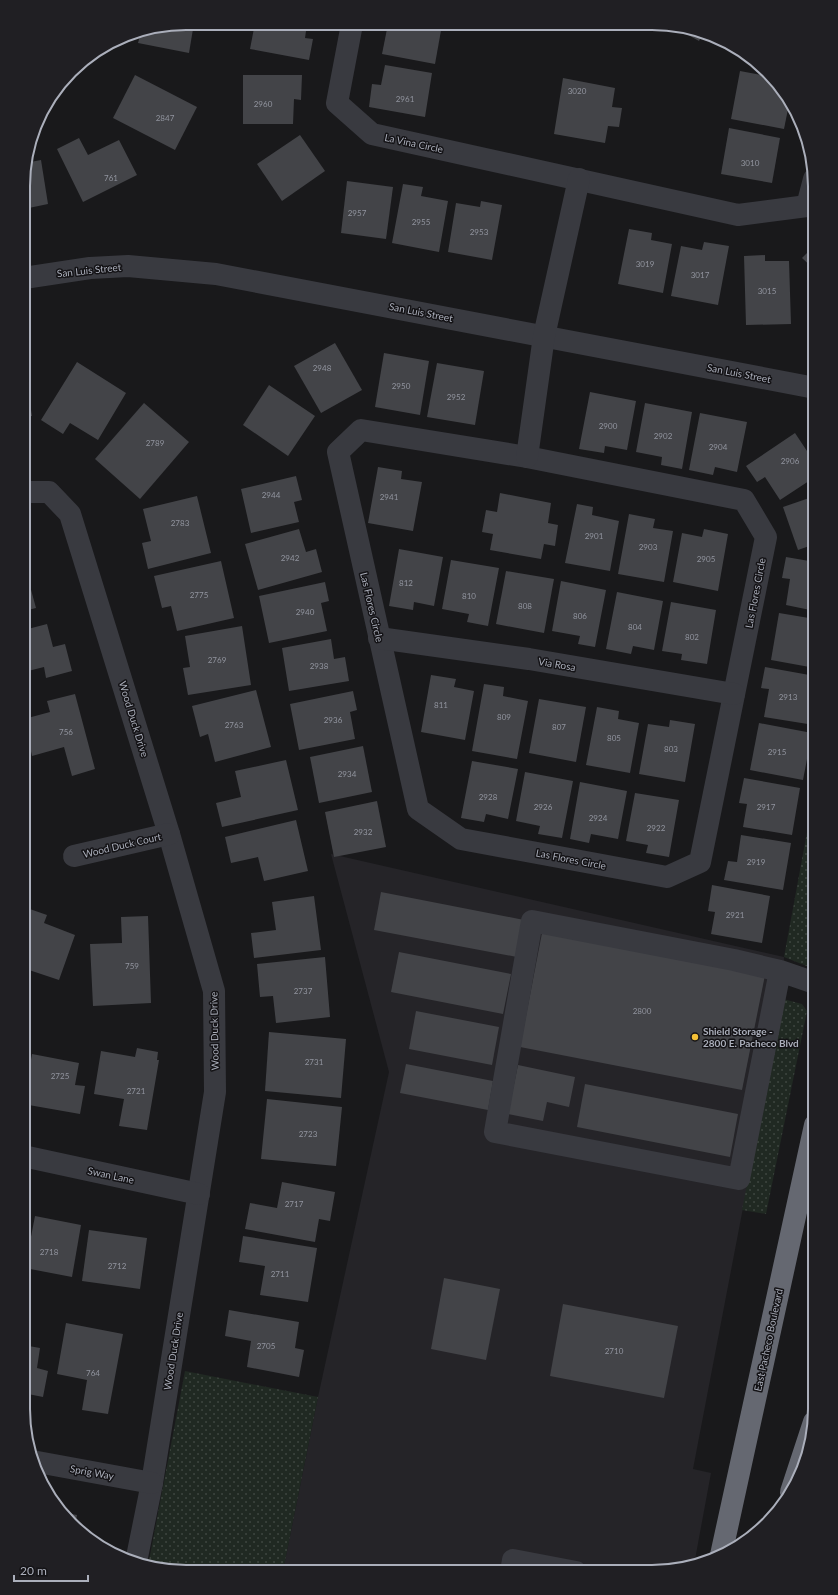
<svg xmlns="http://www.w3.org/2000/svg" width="838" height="1595" font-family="Lato,sans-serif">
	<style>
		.built { fill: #252428 }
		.grass { fill: url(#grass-dots) }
		.building { fill: #434448 }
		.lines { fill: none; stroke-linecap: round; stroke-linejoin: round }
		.minor { stroke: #393a40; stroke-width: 22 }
		.highway { stroke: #656871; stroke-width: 22 }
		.poi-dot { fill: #f5c136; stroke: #141316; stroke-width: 1.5 }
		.labels { text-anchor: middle; stroke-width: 3; stroke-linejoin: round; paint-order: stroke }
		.number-label { font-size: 8px; fill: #91949e }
		.street-label { font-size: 10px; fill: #abafbb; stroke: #141316 }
		.poi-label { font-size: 10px; font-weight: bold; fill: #abafbb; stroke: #141316; text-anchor: start }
		.rim { fill: none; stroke: #abafbb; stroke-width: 2 }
	</style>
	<defs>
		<pattern id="grass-dots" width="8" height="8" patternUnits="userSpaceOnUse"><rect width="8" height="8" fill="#202922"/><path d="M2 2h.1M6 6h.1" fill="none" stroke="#3e4640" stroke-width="1.8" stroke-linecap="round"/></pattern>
	</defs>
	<rect width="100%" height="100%" fill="#19191b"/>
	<!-- built -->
	<polygon class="built" points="331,854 784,957 783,999 693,1469 711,1473 694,1565 652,1572 283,1571 318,1397 389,1072"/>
	<!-- grass -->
	<g class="grass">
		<polygon points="815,789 815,964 809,967 784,957"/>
		<polygon points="783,999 802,1004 807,1011 766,1214 742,1210"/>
		<polygon points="185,1371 318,1397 283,1571 164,1571 148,1566"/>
	</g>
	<!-- building -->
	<g class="building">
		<polygon points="186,23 194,23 189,53 138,43 141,32"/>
		<polygon points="255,23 307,24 305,38 313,39 309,60 250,49"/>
		<polygon points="388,24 442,25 435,64 382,54"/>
		<polygon points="672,26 684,26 703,33 699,41"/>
		<polygon points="385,65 432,73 425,117 369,107 372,84 381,85"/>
		<polygon points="740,71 772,77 788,95 790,99 784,129 731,119"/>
		<polygon points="135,75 197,107 175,150 113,118"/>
		<polygon points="243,75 302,75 301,100 294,99 293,124 243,124"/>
		<polygon points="563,78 615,88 612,107 622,108 619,127 608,126 605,143 554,134"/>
		<polygon points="729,128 780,138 772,183 721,174"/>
		<polygon points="300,135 325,171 282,201 257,164"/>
		<polygon points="79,138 88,155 119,140 137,175 83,202 57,149"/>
		<polygon points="41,160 48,204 24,209 25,163"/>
		<polygon points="347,181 393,187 386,239 341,233"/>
		<polygon points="403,184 423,187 421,196 448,201 439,252 392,243"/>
		<polygon points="481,201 502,205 492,260 448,252 456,203 480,207"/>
		<polygon points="629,229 652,233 651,240 672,244 663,293 618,284"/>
		<polygon points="704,242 729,246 718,305 671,296 681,246 702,250"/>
		<polygon points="815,245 815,270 802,258"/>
		<polygon points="765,255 765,261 789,261 791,324 746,325 744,256"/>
		<polygon points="335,343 362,390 321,413 294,366"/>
		<polygon points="384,353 429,361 420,415 375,407"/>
		<polygon points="77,362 126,393 98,440 70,423 63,434 41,420"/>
		<polygon points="437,363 484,371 475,425 427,417"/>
		<polygon points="24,368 32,416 24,417"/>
		<polygon points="269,385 315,416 288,456 243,425"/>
		<polygon points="590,392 636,401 627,450 605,446 604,453 579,449"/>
		<polygon points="144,403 189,442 140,499 95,459"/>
		<polygon points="645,403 692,412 682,469 661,465 662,457 636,452"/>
		<polygon points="700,413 747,422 737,472 715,467 713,475 689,470"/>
		<polygon points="795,433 815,463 815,477 780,500 765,477 757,482 746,466"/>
		<polygon points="378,467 402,471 401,479 422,482 413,531 368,523"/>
		<polygon points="296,476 302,500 294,502 299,522 251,533 241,489"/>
		<polygon points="500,493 551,503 548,523 558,525 555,546 544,544 541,559 490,550 493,534 482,532 486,510 497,512"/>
		<polygon points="197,496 211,553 148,569 142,543 151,541 143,509"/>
		<polygon points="815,496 815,544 798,550 783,507"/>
		<polygon points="577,504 593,507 592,515 619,521 610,571 565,563"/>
		<polygon points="629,514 655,519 653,528 673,531 664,582 618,574"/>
		<polygon points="299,529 306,552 316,549 322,572 258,590 245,544"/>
		<polygon points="704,529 728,534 718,591 673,582 682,533 702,537"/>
		<polygon points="399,549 443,557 434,606 414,602 413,610 389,606"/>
		<polygon points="786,557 815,562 815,611 786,605 790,579 782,578"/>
		<polygon points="451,560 499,568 488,626 467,622 469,614 442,609"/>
		<polygon points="221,561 234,618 177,631 171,606 162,608 154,576"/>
		<polygon points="24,564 36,608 24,611"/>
		<polygon points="506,571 554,579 544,633 496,624"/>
		<polygon points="561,581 606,590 595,647 578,644 580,636 552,631"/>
		<polygon points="325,582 329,601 321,603 327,631 269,643 259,596"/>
		<polygon points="617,592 663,601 654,650 633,646 631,654 606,649"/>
		<polygon points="671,602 716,610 707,664 681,660 682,654 662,651"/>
		<polygon points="779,613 815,619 815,668 771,660"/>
		<polygon points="47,624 53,647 65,644 72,671 46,678 44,667 24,672 24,630"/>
		<polygon points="242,626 251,685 188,695 183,668 190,667 185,636"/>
		<polygon points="331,639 334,659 345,657 349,681 289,691 282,648"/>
		<polygon points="765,667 815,676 814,725 764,717 769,689 761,688"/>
		<polygon points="431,675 456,679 454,687 474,691 465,740 421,732"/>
		<polygon points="484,684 504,687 503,696 528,701 517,759 472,751"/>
		<polygon points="256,690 271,747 215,762 208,734 200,737 192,706"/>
		<polygon points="353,691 357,710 350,712 355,739 299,750 290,704"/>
		<polygon points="75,694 95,769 72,776 64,747 32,756 24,719 50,712 47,701"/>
		<polygon points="539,699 586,707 576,762 529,753"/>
		<polygon points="597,707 619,711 618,719 639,723 630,773 586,765"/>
		<polygon points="670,720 695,724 685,782 639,774 648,724 669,727"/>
		<polygon points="759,723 812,733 803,780 750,770"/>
		<polygon points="363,746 372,792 319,803 310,757"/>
		<polygon points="286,760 298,810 222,827 216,803 241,797 235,771"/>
		<polygon points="472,761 518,769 508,819 486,814 484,822 461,818"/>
		<polygon points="24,771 30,774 24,787"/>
		<polygon points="525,772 573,781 562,838 538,834 540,826 516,821"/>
		<polygon points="744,778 800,788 792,835 743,827 747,804 739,803"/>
		<polygon points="580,782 627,791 618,839 591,834 589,843 570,839"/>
		<polygon points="635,793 679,800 669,857 646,853 648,845 626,841"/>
		<polygon points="377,801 386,847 334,857 325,812"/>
		<polygon points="296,820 308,871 264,881 258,857 231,863 225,837"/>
		<polygon points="741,835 791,843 783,890 724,880 728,861 737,862"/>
		<polygon points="712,885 770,896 762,943 711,934 715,912 708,911"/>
		<polygon points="381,892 524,920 517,957 374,930"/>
		<polygon points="314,896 321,950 254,958 251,933 276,930 272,902"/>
		<polygon points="24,907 47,915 44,923 75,935 59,980 23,968"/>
		<polygon points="148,916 151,1003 93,1006 90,944 122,943 121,917"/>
		<polygon points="542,933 765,975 742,1090 520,1047"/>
		<polygon points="399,952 511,974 503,1014 391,992"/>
		<polygon points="325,957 330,1017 276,1023 273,996 260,997 257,964"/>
		<polygon points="416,1011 499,1027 492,1065 409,1049"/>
		<polygon points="269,1032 346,1039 341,1098 265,1091"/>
		<polygon points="137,1048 158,1052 157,1060 159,1060 147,1130 119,1126 124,1099 94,1094 101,1051 135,1057"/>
		<polygon points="32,1054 79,1063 75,1085 85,1086 80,1114 23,1104"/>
		<polygon points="406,1064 493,1081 488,1110 400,1093"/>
		<polygon points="518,1065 575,1077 569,1107 547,1102 543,1121 508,1114"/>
		<polygon points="585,1084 738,1114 730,1157 577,1127"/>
		<polygon points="267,1099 342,1107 336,1166 261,1159"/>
		<polygon points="282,1182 335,1192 330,1221 319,1219 315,1242 245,1229 250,1203 277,1208"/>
		<polygon points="35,1216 81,1225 72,1277 25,1268"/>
		<polygon points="89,1230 147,1238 140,1289 82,1281"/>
		<polygon points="243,1236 317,1248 308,1302 260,1295 265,1266 239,1262"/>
		<polygon points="444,1278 500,1289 486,1360 431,1349"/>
		<polygon points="563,1304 678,1326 664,1398 550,1376"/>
		<polygon points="229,1310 299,1322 295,1348 304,1350 299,1377 247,1367 251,1341 225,1336"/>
		<polygon points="66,1323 123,1334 108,1414 82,1410 87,1380 57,1374"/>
		<polygon points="23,1345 40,1348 37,1368 48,1371 43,1397 23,1393"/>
		<polygon points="61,1512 77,1515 75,1528"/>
		<polygon points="371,1564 404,1571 370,1571"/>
	</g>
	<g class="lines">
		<!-- minor -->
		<g class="minor">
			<polyline points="352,24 337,103 372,134 738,215 807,206 814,179"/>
			<polyline points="24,278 90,268 128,266 216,274 815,388"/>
			<polygon points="361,430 527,457 744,500 766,537 700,862 667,877 461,839 418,809 338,452"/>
			<polyline points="527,457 544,336 579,179"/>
			<polyline points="24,492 49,492 70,514 169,834 214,991 215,1092 152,1483 136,1562"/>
			<polyline points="379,638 529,659 734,694"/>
			<polyline points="74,856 169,834"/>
			<polyline points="780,971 739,1179 495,1132 532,921 734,960 780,971 815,983"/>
			<polyline points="23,1156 199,1194"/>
			<polyline points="32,1461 152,1483"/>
			<polyline points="511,1572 513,1560 576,1572"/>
		</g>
		<!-- highway -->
		<g class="highway">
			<polyline points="791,1492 814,1422"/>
			<polyline points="721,1555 815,1125"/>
		</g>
	</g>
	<!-- markers -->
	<circle class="poi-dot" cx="695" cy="1037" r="4"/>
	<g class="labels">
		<!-- number labels -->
		<g class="number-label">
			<text x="577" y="94">3020</text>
			<text x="405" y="102">2961</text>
			<text x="263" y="107">2960</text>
			<text x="165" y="121">2847</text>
			<text x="750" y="166">3010</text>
			<text x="111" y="181">761</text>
			<text x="357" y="216">2957</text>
			<text x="421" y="225">2955</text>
			<text x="479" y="235">2953</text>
			<text x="645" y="267">3019</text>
			<text x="700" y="278">3017</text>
			<text x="767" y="294">3015</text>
			<text x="322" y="371">2948</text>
			<text x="401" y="389">2950</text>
			<text x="456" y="400">2952</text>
			<text x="608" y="429">2900</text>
			<text x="663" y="439">2902</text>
			<text x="155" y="446">2789</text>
			<text x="718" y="450">2904</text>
			<text x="790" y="464">2906</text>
			<text x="271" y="498">2944</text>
			<text x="389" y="500">2941</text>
			<text x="180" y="526">2783</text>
			<text x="594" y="539">2901</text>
			<text x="648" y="550">2903</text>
			<text x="290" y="561">2942</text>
			<text x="706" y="562">2905</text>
			<text x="406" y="586">812</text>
			<text x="199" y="598">2775</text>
			<text x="469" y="599">810</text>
			<text x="525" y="609">808</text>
			<text x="305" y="615">2940</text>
			<text x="580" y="619">806</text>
			<text x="635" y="630">804</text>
			<text x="692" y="640">802</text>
			<text x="217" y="663">2769</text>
			<text x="319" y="669">2938</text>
			<text x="788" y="700">2913</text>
			<text x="441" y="708">811</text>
			<text x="504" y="720">809</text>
			<text x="333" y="723">2936</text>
			<text x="234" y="728">2763</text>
			<text x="559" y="730">807</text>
			<text x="66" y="735">756</text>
			<text x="614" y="741">805</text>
			<text x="671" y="752">803</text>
			<text x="777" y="755">2915</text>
			<text x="347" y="777">2934</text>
			<text x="488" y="800">2928</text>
			<text x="543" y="810">2926</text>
			<text x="766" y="810">2917</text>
			<text x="598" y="821">2924</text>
			<text x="656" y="831">2922</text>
			<text x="363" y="835">2932</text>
			<text x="756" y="865">2919</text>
			<text x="735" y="918">2921</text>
			<text x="132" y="969">759</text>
			<text x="303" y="994">2737</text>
			<text x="642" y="1014">2800</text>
			<text x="314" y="1065">2731</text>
			<text x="60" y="1079">2725</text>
			<text x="136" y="1094">2721</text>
			<text x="308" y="1137">2723</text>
			<text x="294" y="1207">2717</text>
			<text x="49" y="1255">2718</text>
			<text x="117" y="1269">2712</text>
			<text x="280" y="1277">2711</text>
			<text x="266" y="1349">2705</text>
			<text x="614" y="1354">2710</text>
			<text x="93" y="1376">764</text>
		</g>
		<!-- street labels -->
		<g class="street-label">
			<text transform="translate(414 143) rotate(12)" y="4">La Vina Circle</text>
			<text transform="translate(89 270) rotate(-6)" y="4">San Luis Street</text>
			<text transform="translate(421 312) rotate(11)" y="4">San Luis Street</text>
			<text transform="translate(739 373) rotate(11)" y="4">San Luis Street</text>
			<text transform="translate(755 593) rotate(-79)" y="4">Las Flores Circle</text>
			<text transform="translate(372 607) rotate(77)" y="4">Las Flores Circle</text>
			<text transform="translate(557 664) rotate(10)" y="4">Via Rosa</text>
			<text transform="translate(134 719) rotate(73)" y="4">Wood Duck Drive</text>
			<text transform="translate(122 845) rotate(-13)" y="4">Wood Duck Court</text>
			<text transform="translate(571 859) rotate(11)" y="4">Las Flores Circle</text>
			<text transform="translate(214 1031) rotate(-91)" y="4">Wood Duck Drive</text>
			<text transform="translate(111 1175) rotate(12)" y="4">Swan Lane</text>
			<text transform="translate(768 1340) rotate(-78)" y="4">East Pacheco Boulevard</text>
			<text transform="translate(173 1351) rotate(-81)" y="4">Wood Duck Drive</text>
			<text transform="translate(92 1472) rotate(10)" y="4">Sprig Way</text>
		</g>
		<!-- poi labels -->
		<g class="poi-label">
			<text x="703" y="1035">Shield Storage -<tspan x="703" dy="12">2800 E. Pacheco Blvd</tspan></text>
		</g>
	</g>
	<!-- crop -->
	<path d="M0 0H838V1595H0ZM186 30H652A156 156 0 0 1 808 186V1409A156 156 0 0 1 652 1565H186A156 156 0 0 1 30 1409V186A156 156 0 0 1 186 30Z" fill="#201f23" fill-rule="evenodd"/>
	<path class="rim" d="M186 30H652A156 156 0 0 1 808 186V1409A156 156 0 0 1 652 1565H186A156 156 0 0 1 30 1409V186A156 156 0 0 1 186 30Z"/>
	<!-- scale -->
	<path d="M14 1575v6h74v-6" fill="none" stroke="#abafbb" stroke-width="2"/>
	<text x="20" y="1575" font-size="12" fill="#abafbb" stroke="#141316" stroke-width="3" paint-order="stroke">20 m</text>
</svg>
